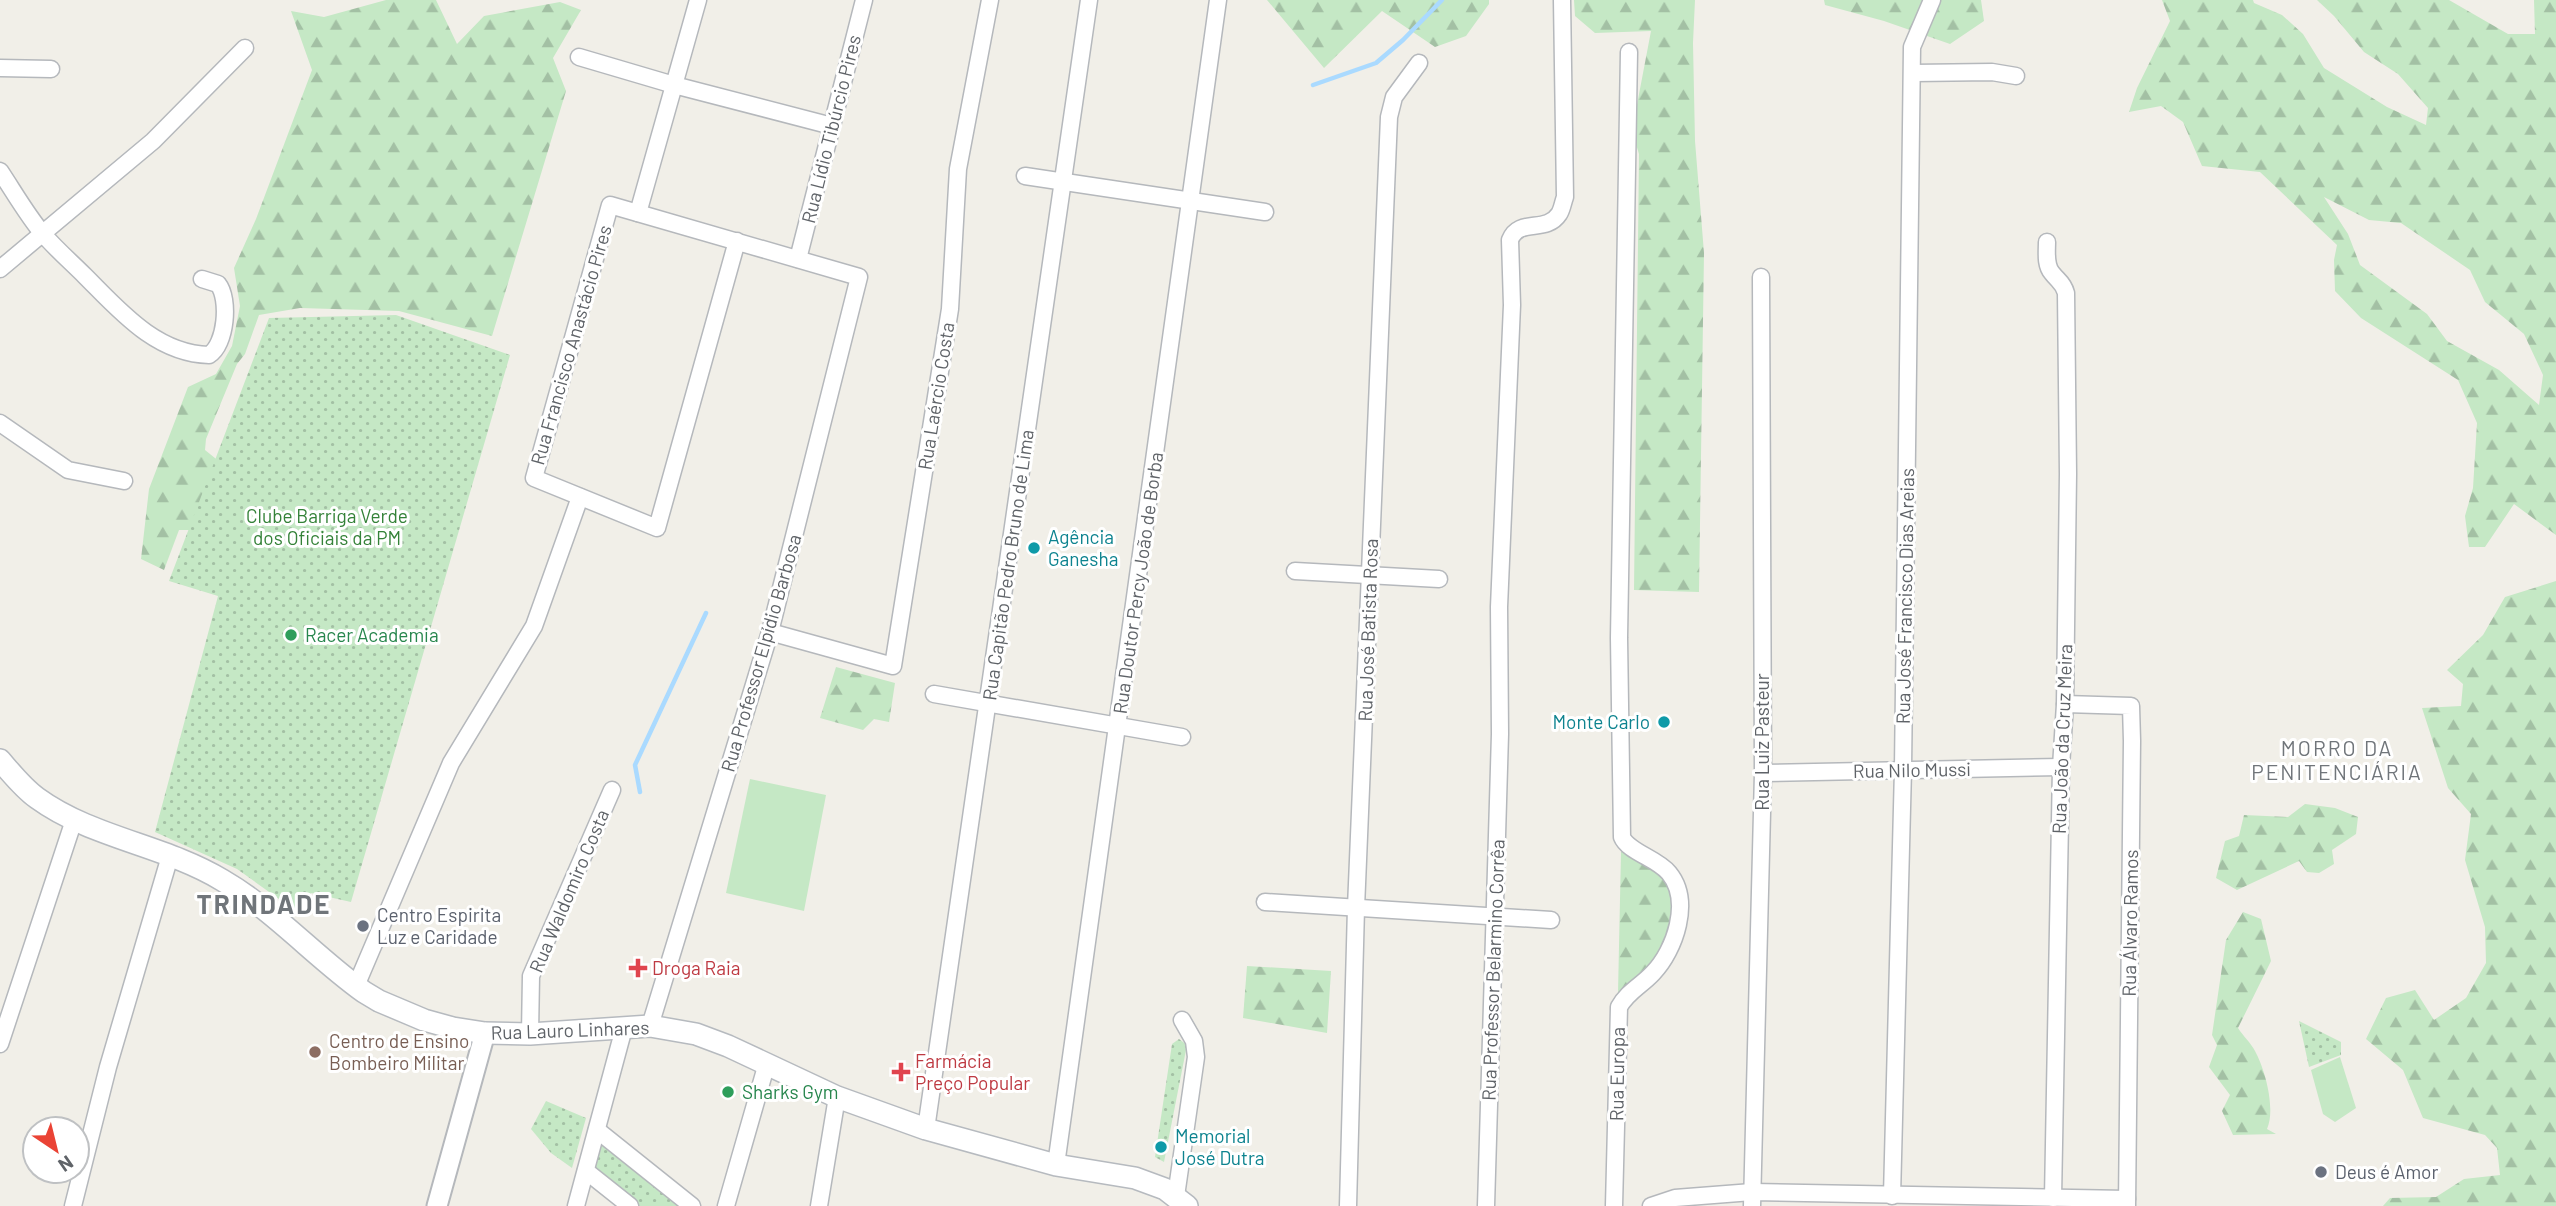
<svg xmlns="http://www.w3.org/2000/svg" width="2556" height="1206" font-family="Barlow,sans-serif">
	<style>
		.forest { fill: url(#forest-firs); fill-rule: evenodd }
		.park { fill: url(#park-dots) }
		.pitch { fill: #c5e8c5 }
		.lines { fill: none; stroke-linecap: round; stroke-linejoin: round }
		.stream { stroke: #aadaff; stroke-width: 4.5 }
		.minor-casing { stroke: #b5b8bc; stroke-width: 19 }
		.tertiary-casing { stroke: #b5b8bc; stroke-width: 23 }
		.secondary-casing { stroke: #b6babf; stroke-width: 24 }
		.minor { stroke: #fff; stroke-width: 16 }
		.tertiary { stroke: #fff; stroke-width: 19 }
		.secondary { stroke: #fff; stroke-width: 21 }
		.culture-dot { fill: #0f9aa8; stroke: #fff; stroke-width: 2.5 }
		.leisure-dot { fill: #2e9e5b; stroke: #fff; stroke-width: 2.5 }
		.worship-dot { fill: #6b7280; stroke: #fff; stroke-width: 2.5 }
		.health-dot { fill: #e0444e; stroke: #fff; stroke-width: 2.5 }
		.education-dot { fill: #8d6e63; stroke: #fff; stroke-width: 2.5 }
		.labels { text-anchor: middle; stroke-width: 6; stroke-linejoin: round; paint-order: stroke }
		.street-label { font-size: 19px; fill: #5f6368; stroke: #fff }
		.park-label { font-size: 19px; fill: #348238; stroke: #fff }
		.culture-label { font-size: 19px; fill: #0d838f; stroke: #fff; text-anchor: start }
		.leisure-label { font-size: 19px; fill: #27864d; stroke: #fff; text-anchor: start }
		.worship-label { font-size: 19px; fill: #5b616d; stroke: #fff; text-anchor: start }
		.health-label { font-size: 19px; fill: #be3a42; stroke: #fff; text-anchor: start }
		.education-label { font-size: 19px; fill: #785e54; stroke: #fff; text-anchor: start }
		.neighbourhood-label { font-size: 21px; letter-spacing: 2px; fill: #70757a; stroke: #fff }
		.district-label { font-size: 26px; font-weight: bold; letter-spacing: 2px; fill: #70757a; stroke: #fff }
	</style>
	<defs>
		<pattern id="forest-firs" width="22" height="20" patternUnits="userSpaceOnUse" patternTransform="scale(1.75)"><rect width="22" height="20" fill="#c5e8c5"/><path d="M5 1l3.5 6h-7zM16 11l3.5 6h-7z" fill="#a3c0a4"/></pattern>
		<pattern id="park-dots" width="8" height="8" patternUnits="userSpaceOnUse" patternTransform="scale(1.75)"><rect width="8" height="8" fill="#c5e8c5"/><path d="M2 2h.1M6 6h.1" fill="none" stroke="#a3c0a4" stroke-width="1.8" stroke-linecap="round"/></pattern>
	</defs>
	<rect width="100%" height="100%" fill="#f1efe8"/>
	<!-- forest -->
	<g class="forest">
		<polygon points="386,0 436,0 457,44 484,16 560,2 581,10 553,58 566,91 492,336 399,311 300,308 259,315 245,354 237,364 206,439 205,450 246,483 209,530 179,530 164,570 141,559 149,489 188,387 216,374 232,346 240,306 234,268 256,219 312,70 291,11 324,17"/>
		<polygon points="1267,0 1489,0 1489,4 1466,36 1435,47 1382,11 1324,68"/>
		<polygon points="1574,0 1695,0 1693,43 1695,141 1704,253 1699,592 1634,590 1639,154 1632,131 1651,31 1595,33 1575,16"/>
		<polygon points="1824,0 1981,0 1984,21 1950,44 1884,21 1825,5"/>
		<path d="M2162,0h91l1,3 28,12 21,19 21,34 63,39 39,18 2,-17 -30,-34 -34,-22 -30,-36 -17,-16h132l59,34h27l-1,-34h22v535l-42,-31 -29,43h-16l-4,-31 8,-28 4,-65 -19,-43 -97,-62 -26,-27 -1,-31 3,-15 -77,-73 -58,-6 -19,-44 -22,-16 -32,6 8,-24 33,-67zM2324,197l45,23 32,3 69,47 15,32 39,32 19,41 -4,30 -40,-35 -52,-29 -20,-27 -67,-49 -12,-31z"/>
		<polygon points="2556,581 2556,1206 2383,1206 2390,1198 2436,1197 2464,1179 2500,1175 2497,1148 2485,1135 2423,1118 2403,1070 2366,1039 2386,998 2415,990 2434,1020 2466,998 2486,963 2485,927 2465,860 2471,814 2448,788 2422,708 2461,706 2463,684 2447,670 2483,635 2505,597"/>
		<polygon points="836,667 895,683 889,722 874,719 863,730 820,718"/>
		<polygon points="2305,804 2335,808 2358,817 2356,834 2332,850 2334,864 2319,873 2307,872 2299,861 2237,890 2216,878 2225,841 2239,836 2244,815 2288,817"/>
		<path d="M1621,852c48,14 64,49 42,96 -9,18 -29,33 -45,45z"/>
		<path d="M2243,912l18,7 10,42 -33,67c5,8 13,15 17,23 10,18 21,58 12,78l9,5 -43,1 -11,-24 8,-16 -21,-28 8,-22 -5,-10 14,-95z"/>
		<polygon points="1247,966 1331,971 1327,1033 1243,1018"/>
	</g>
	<!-- park -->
	<g class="park">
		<polygon points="396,315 510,355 351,902 311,893 300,914 237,869 155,832 218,596 169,581 269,318"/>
		<polygon points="2299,1021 2341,1042 2341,1055 2309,1067"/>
		<polygon points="1179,1039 1187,1045 1164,1162 1155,1157 1172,1044"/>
		<polygon points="546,1101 586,1118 572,1168 551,1153 531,1129"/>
		<polygon points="602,1139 685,1206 639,1206 594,1169"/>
	</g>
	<!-- pitch -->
	<g class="pitch">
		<polygon points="750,779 826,795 804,911 726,893"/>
		<polygon points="2340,1057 2356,1108 2335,1122 2323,1114 2311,1070"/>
	</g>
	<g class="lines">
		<!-- stream -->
		<g class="stream">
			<polyline points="1313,85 1376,63 1403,40 1442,0"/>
			<polyline points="640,792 635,765 706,613"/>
		</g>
		<!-- minor casing -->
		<g class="minor-casing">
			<g id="minor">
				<polyline points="579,57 674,85 832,126"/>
				<polyline points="0,68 51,69"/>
				<polyline points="1913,73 1992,72 2016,76"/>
				<path d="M0,171c14,21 27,44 43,63 13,15 28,28 42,42 34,34 71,78 124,79 17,-10 21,-56 9,-71l-16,-5"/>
				<polyline points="1025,176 1265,212"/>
				<polyline points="638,213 698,0"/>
				<path d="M2047,242c0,10 -2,23 5,31 6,8 11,9 14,20l2,181 -3,230 -4,63 -8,431"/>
				<polyline points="798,259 864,0"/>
				<polyline points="0,269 153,141 245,48"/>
				<polyline points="0,423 68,470 124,481"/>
				<polyline points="1295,571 1439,579"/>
				<polyline points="770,632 893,666 950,309 958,169 990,0"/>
				<polyline points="934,694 1182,737"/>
				<polyline points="2065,704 2131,706 2132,741 2127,1206"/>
				<polyline points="1763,773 2061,767"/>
				<polyline points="1265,902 1551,920"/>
				<polyline points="356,986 451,763 534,626 580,497"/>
				<polyline points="650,1026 770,632 859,277 610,205 534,478 657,528 737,241"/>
				<polyline points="530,1034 531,976 612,790"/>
				<polyline points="0,1044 74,820"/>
				<polyline points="926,1129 1089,0"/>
				<polyline points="597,1130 692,1206"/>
				<polyline points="1056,1165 1218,0"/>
				<polyline points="586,1171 630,1206"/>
				<polyline points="1176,1196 1196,1057 1194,1041 1182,1020"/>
				<polyline points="1892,1196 1903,769 1912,47 1932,0"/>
				<polyline points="73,1206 108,1067 170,856"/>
				<polyline points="576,1206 624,1028"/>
				<polyline points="726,1206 767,1063"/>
				<polyline points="819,1206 837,1097"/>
				<polyline points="1348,1206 1356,908 1389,117 1394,97 1419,63"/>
				<path d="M1486,1206l14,-472 -1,-127 13,-302 -2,-65c9,-23 36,-6 49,-26 3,-4 4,-12 6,-17l-3,-197"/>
				<path d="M1614,1206l5,-199c9,-16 22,-21 34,-34 22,-23 39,-72 16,-100 -12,-15 -41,-21 -47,-36l-3,-199 10,-586"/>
				<polyline points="1651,1206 1675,1198 1752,1192 2127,1199"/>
				<polyline points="1752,1206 1763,773 1761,277"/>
			</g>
		</g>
		<!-- tertiary casing -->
		<g class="tertiary-casing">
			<polyline id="tertiary" points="437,1206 485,1033"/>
		</g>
		<!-- secondary casing -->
		<g class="secondary-casing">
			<path id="secondary" d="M0,760c12,14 23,28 37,38 55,40 127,47 185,82 52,30 93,77 142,112l15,9 45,19 29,8 32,5 45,1 120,-8 46,8 32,12 109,51 89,32 130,36 79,13 30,11 22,17"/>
		</g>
		<!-- minor -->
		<use href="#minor" class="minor"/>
		<!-- tertiary -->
		<use href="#tertiary" class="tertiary"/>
		<!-- secondary -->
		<use href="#secondary" class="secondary"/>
	</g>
	<!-- markers -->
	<g class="culture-dot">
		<circle cx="1034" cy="548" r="7"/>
		<circle cx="1664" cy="722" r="7"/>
		<circle cx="1161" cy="1147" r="7"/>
	</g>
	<g class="leisure-dot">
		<circle cx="291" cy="635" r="7"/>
		<circle cx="728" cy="1092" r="7"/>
	</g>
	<g class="worship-dot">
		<circle cx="363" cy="926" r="7"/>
		<circle cx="2321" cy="1172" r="7"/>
	</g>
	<g class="health-dot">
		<path d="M634.5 957.5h7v7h7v7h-7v7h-7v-7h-7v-7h7z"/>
		<path d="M897.5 1061.5h7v7h7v7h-7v7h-7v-7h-7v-7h7z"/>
	</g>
	<circle class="education-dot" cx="315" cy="1052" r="7"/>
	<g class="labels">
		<!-- street labels -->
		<g class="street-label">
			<text transform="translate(831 129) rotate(-76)" y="7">Rua Lídio Tibúrcio Pires</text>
			<text transform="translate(571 345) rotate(-74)" y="7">Rua Francisco Anastácio Pires</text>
			<text transform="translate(936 396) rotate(-81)" y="7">Rua Laércio Costa</text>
			<text transform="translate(1008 565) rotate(-82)" y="7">Rua Capitão Pedro Bruno de Lima</text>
			<text transform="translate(1138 583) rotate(-82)" y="7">Rua Doutor Percy João de Borba</text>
			<text transform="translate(1905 596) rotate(-89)" y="7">Rua José Francisco Dias Areias</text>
			<text transform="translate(1368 630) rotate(-88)" y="7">Rua José Batista Rosa</text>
			<text transform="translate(761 653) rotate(-74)" y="7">Rua Professor Elpídio Barbosa</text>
			<text transform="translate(2062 739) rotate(-88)" y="7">Rua João da Cruz Meira</text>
			<text transform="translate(1762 742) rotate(-90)" y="7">Rua Luiz Pasteur</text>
			<text transform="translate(1912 770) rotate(-1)" y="7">Rua Nilo Mussi</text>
			<text transform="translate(569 891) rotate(-67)" y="7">Rua Waldomiro Costa</text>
			<text transform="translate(2130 923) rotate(-89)" y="7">Rua Álvaro Ramos</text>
			<text transform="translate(1493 970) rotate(-88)" y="7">Rua Professor Belarmino Corrêa</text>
			<text transform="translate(570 1030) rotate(-2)" y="7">Rua Lauro Linhares</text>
			<text transform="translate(1617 1074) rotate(-89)" y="7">Rua Europa</text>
		</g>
		<!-- park labels -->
		<g class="park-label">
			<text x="327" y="523">Clube Barriga Verde<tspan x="327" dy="22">dos Oficiais da PM</tspan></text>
		</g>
		<!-- culture labels -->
		<g class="culture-label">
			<text x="1048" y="544">Agência<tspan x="1048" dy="22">Ganesha</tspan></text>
			<text x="1650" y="729" text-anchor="end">Monte Carlo</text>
			<text x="1175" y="1143">Memorial<tspan x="1175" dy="22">José Dutra</tspan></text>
		</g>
		<!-- leisure labels -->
		<g class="leisure-label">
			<text x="305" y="642">Racer Academia</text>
			<text x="742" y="1099">Sharks Gym</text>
		</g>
		<!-- worship labels -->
		<g class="worship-label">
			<text x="377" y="922">Centro Espirita<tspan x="377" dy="22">Luz e Caridade</tspan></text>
			<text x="2335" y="1179">Deus é Amor</text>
		</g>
		<!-- health labels -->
		<g class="health-label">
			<text x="652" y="975">Droga Raia</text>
			<text x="915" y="1068">Farmácia<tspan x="915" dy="22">Preço Popular</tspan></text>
		</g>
		<!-- education labels -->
		<g class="education-label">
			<text x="329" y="1048">Centro de Ensino<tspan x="329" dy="22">Bombeiro Militar</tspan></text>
		</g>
		<!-- neighbourhood labels -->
		<g class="neighbourhood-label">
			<text x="2337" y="756">MORRO DA<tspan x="2337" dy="24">PENITENCIÁRIA</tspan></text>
		</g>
		<!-- district labels -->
		<g class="district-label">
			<text x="264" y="914">TRINDADE</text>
		</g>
	</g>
	<!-- north arrow -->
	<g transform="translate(56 1150) rotate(145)"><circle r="33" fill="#ffffff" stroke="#bfc1c3" stroke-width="2"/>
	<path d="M0-5L12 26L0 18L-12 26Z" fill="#ea4335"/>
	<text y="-10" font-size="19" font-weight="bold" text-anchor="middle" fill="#5f6368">N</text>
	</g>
</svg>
